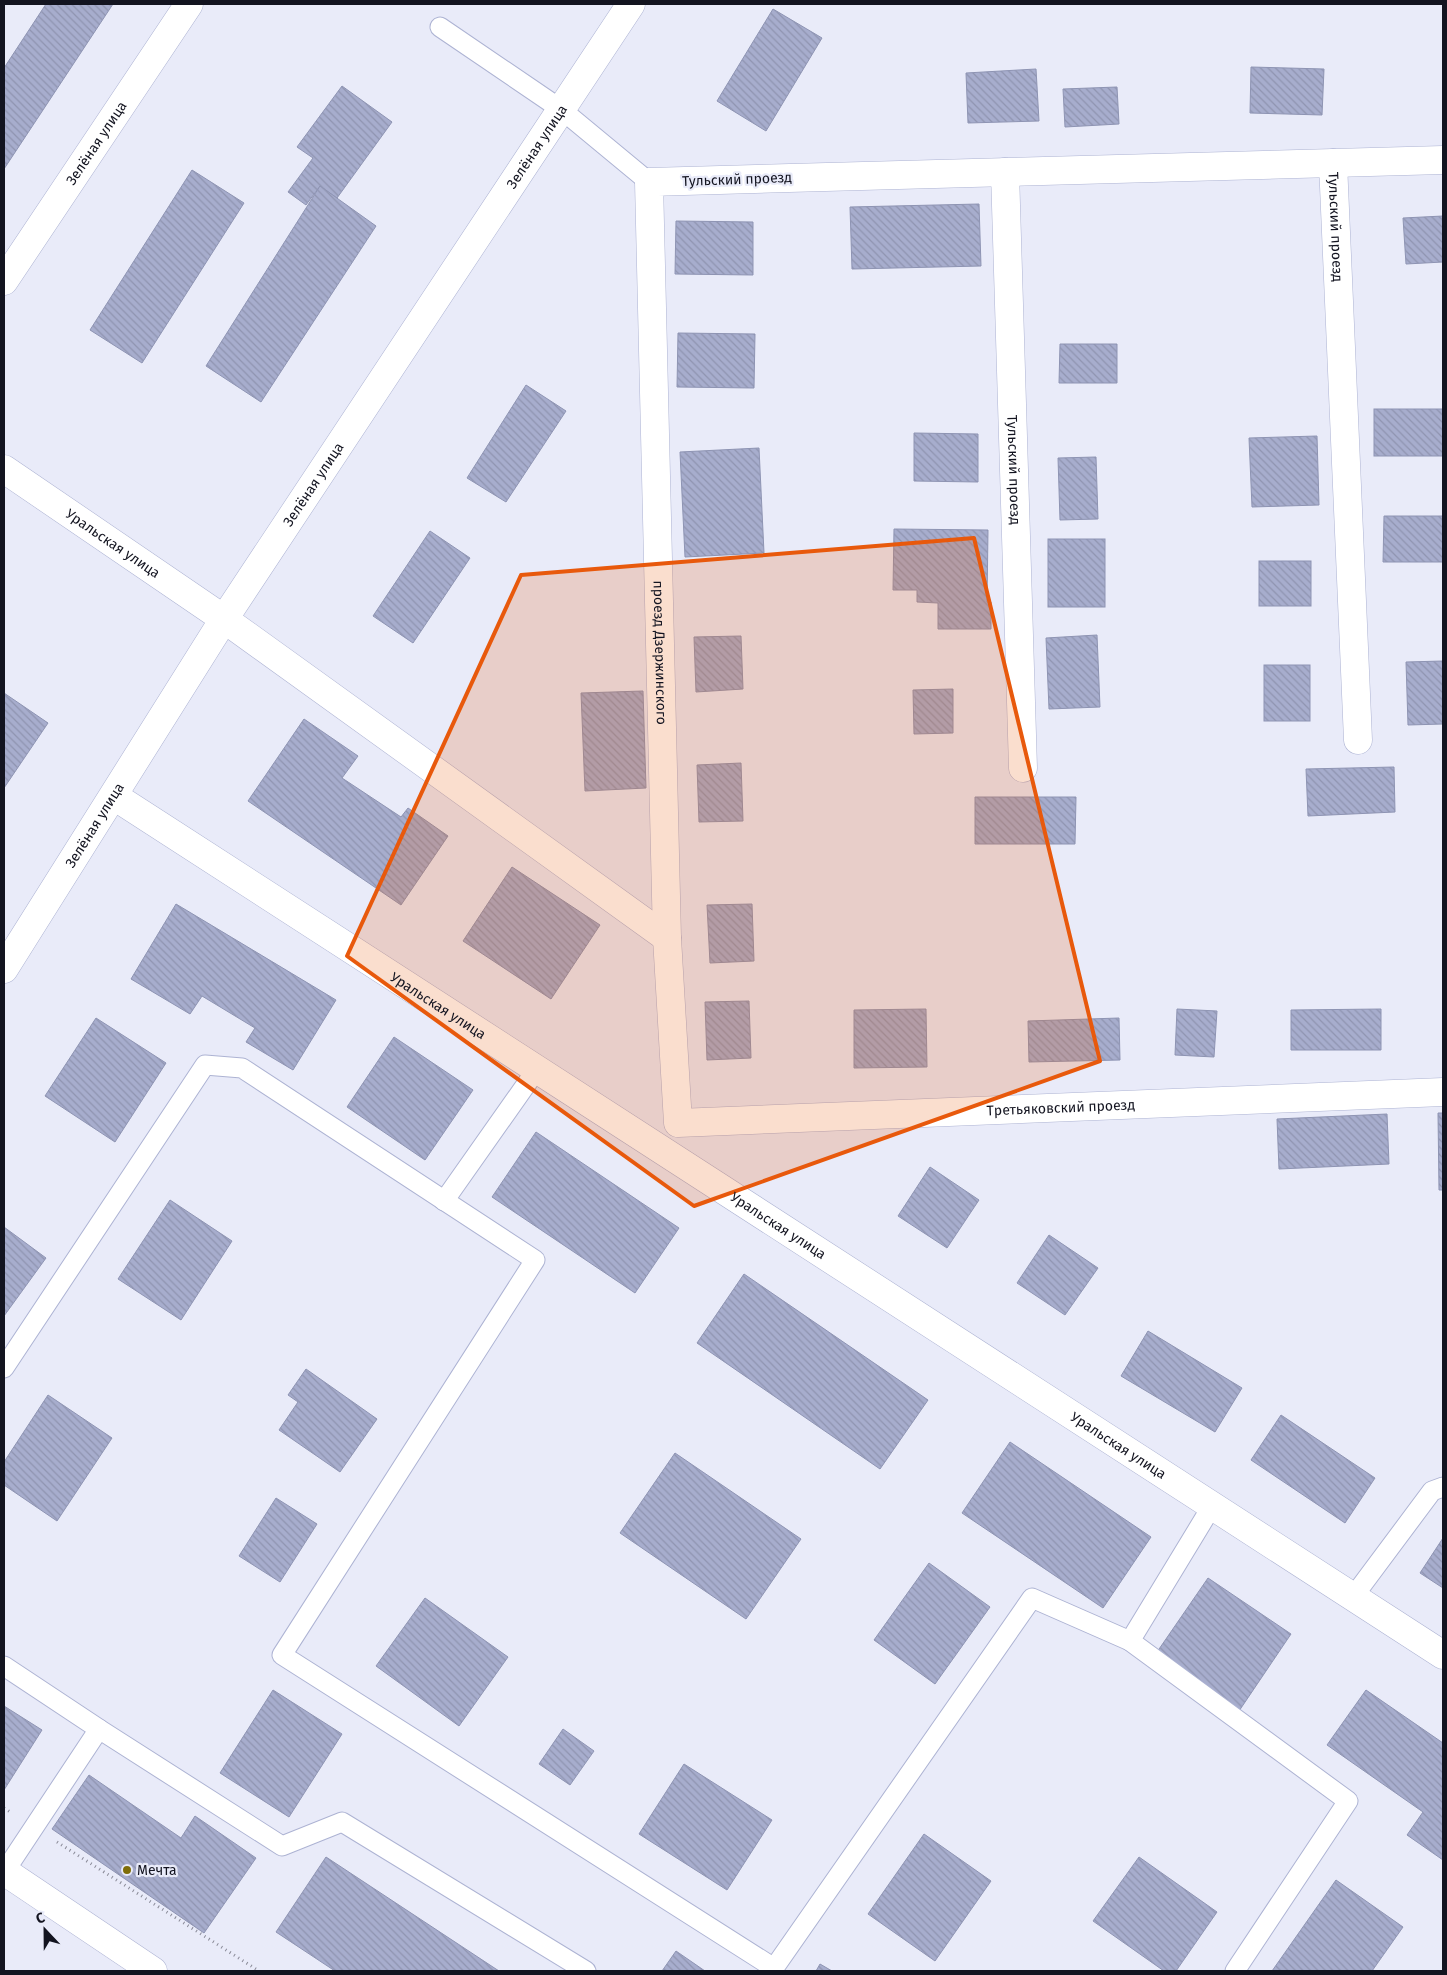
<svg xmlns="http://www.w3.org/2000/svg" width="1447" height="1975" font-family="'Fira Sans',sans-serif">
	<style>
		.building { fill: url(#building-back-hatch); stroke: #8e94b3 }
		.lines { fill: none; stroke-linecap: round; stroke-linejoin: round }
		.service-casing { stroke: #adb3d3; stroke-width: 21 }
		.minor-casing { stroke: #adb3d3; stroke-width: 29 }
		.path { stroke: #898a97; stroke-width: 3; stroke-dasharray: 1 4; stroke-linecap: butt }
		.service { stroke: #fff; stroke-width: 19 }
		.minor { stroke: #fff; stroke-width: 28 }
		.marked { fill: #e8590c; fill-opacity: 0.2; stroke: #e8590c; stroke-width: 4; stroke-linejoin: round }
		.poi-dot { fill: #7f6d08; stroke: #e9ebf9; stroke-width: 2 }
		.labels { text-anchor: middle; stroke-width: 4.5; stroke-linejoin: round; paint-order: stroke }
		.street-label { font-size: 14px; fill: #131420; stroke: #e9ebf9 }
		.poi-label { font-size: 14px; fill: #131420; stroke: #e9ebf9; text-anchor: start }
	</style>
	<defs>
		<pattern id="building-back-hatch" width="6" height="6" patternUnits="userSpaceOnUse" patternTransform="scale(1.25)"><rect width="6" height="6" fill="#a7adcd"/><path d="M-1 5l2 2M0 0l6 6M5-1l2 2" fill="none" stroke="#8f94b0"/></pattern>
	</defs>
	<rect width="100%" height="100%" fill="#e9ebf9"/>
	<!-- building -->
	<g class="building">
		<polygon points="46,4 113,4 4,169 4,68"/>
		<polygon points="773,9 822,38 766,131 717,101"/>
		<polygon points="1251,67 1324,69 1322,115 1250,113"/>
		<polygon points="1036,69 1039,121 968,123 966,73"/>
		<polygon points="342,86 392,122 337,198 320,186 306,205 288,192 313,158 297,147"/>
		<polygon points="1117,87 1119,124 1065,127 1063,89"/>
		<polygon points="192,170 244,203 142,363 90,330"/>
		<polygon points="320,186 376,226 261,402 206,366"/>
		<polygon points="979,204 981,266 852,269 850,207"/>
		<polygon points="1443,216 1443,262 1406,264 1403,218"/>
		<polygon points="676,221 753,222 753,275 675,274"/>
		<polygon points="678,333 755,334 754,388 677,387"/>
		<polygon points="1060,344 1117,344 1117,383 1059,383"/>
		<polygon points="526,385 566,411 506,502 467,478"/>
		<rect x="1374" y="409" width="69" height="47"/>
		<polygon points="914,433 978,434 978,482 914,481"/>
		<polygon points="1317,436 1319,505 1252,507 1249,438"/>
		<polygon points="759,448 764,553 685,557 680,452"/>
		<polygon points="1096,457 1098,519 1060,520 1058,458"/>
		<polygon points="1384,516 1443,516 1443,562 1383,562"/>
		<polygon points="894,529 988,530 987,602 991,602 991,629 938,629 938,603 917,602 917,590 893,590"/>
		<polygon points="430,531 470,558 413,643 373,616"/>
		<rect x="1048" y="539" width="57" height="68"/>
		<rect x="1259" y="561" width="52" height="45"/>
		<polygon points="1097,635 1100,707 1049,709 1046,638"/>
		<polygon points="741,636 743,689 696,692 694,637"/>
		<polygon points="1443,661 1443,724 1408,725 1406,662"/>
		<rect x="1264" y="665" width="46" height="56"/>
		<polygon points="953,689 953,733 914,734 913,690"/>
		<polygon points="643,691 646,788 585,791 581,693"/>
		<polygon points="4,693 48,723 4,788"/>
		<polygon points="304,719 358,756 342,778 401,817 408,808 448,836 401,905 248,801"/>
		<polygon points="741,763 743,821 699,822 697,765"/>
		<polygon points="1394,767 1395,812 1308,816 1306,769"/>
		<polygon points="975,797 1076,797 1075,844 975,844"/>
		<polygon points="512,867 600,925 551,999 463,941"/>
		<polygon points="176,904 336,1000 293,1070 246,1042 255,1028 202,996 190,1014 131,979"/>
		<polygon points="752,904 754,961 710,963 707,905"/>
		<polygon points="749,1001 751,1058 707,1060 705,1002"/>
		<polygon points="926,1009 927,1067 854,1068 854,1010"/>
		<polygon points="1177,1009 1217,1011 1214,1057 1175,1055"/>
		<polygon points="1381,1009 1381,1050 1291,1050 1291,1010"/>
		<polygon points="96,1018 166,1063 115,1142 45,1096"/>
		<polygon points="1119,1018 1120,1060 1029,1062 1028,1021"/>
		<polygon points="394,1037 473,1090 425,1160 347,1107"/>
		<polygon points="1438,1113 1443,1113 1443,1190 1439,1190"/>
		<polygon points="1387,1114 1389,1164 1279,1169 1277,1119"/>
		<polygon points="536,1132 679,1228 635,1293 492,1197"/>
		<polygon points="930,1167 979,1200 947,1248 898,1216"/>
		<polygon points="170,1200 232,1241 181,1320 118,1279"/>
		<polygon points="4,1227 46,1258 4,1316"/>
		<polygon points="1049,1235 1098,1268 1065,1315 1017,1283"/>
		<polygon points="744,1274 928,1400 880,1469 697,1343"/>
		<polygon points="1148,1331 1242,1388 1215,1432 1121,1376"/>
		<polygon points="306,1369 377,1419 340,1472 279,1430 298,1402 288,1395"/>
		<polygon points="48,1395 112,1438 57,1521 4,1485 4,1462"/>
		<polygon points="1281,1415 1375,1478 1345,1523 1251,1460"/>
		<polygon points="1010,1442 1151,1537 1103,1608 962,1513"/>
		<polygon points="675,1453 801,1539 746,1619 620,1533"/>
		<polygon points="276,1498 317,1524 280,1582 239,1556"/>
		<polygon points="1443,1538 1443,1588 1420,1573"/>
		<polygon points="929,1563 990,1607 935,1684 874,1640"/>
		<polygon points="1208,1578 1291,1634 1239,1711 1157,1652"/>
		<polygon points="425,1598 508,1657 459,1726 376,1666"/>
		<polygon points="273,1690 342,1734 289,1817 220,1773"/>
		<polygon points="1366,1690 1443,1743 1443,1860 1407,1835 1423,1812 1327,1745"/>
		<polygon points="4,1706 42,1730 4,1790"/>
		<polygon points="563,1729 594,1751 570,1785 539,1764"/>
		<polygon points="684,1764 772,1820 727,1890 639,1834"/>
		<polygon points="89,1775 181,1838 195,1816 256,1858 204,1933 52,1829"/>
		<polygon points="924,1834 991,1881 935,1961 868,1914"/>
		<polygon points="326,1857 499,1971 335,1971 276,1932"/>
		<polygon points="1139,1857 1217,1912 1176,1971 1164,1971 1093,1921"/>
		<polygon points="1336,1880 1403,1927 1372,1971 1272,1971"/>
		<polygon points="676,1951 705,1971 662,1971"/>
		<polygon points="820,1964 832,1971 816,1971"/>
	</g>
	<g class="lines">
		<!-- service casing -->
		<g class="service-casing">
			<g id="service">
				<polyline points="440,27 562,110 649,182"/>
				<polyline points="444,1201 537,1069"/>
				<polyline points="4,1368 205,1065 242,1068 535,1260 282,1655 774,1968"/>
				<polyline points="1212,1506 1130,1641 1348,1801 1235,1971"/>
				<polyline points="1353,1597 1432,1491 1443,1487"/>
				<polyline points="4,1666 99,1729"/>
				<polyline points="5,1871 99,1729 282,1846 342,1822 586,1971"/>
				<polyline points="772,1971 1032,1598 1130,1641"/>
			</g>
		</g>
		<!-- minor casing -->
		<g class="minor-casing">
			<g id="minor">
				<path id="s1" d="M1443,160l-794,22 18,756 11,185 765,-31"/>
				<path id="s2" d="M1333,163l25,577"/>
				<path id="s3" d="M1005,172l18,596"/>
				<path id="s4" d="M4,281l185,-277"/>
				<path id="s5" d="M4,469l220,150 443,319"/>
				<path id="s6" d="M114,796l1329,859"/>
				<path id="s7" d="M4,969l220,-350 407,-615"/>
				<polyline points="4,1871 153,1971"/>
			</g>
		</g>
		<!-- path -->
		<g class="path">
			<polyline points="4,1808 12,1813"/>
			<polyline points="57,1842 259,1971"/>
		</g>
		<!-- service -->
		<use href="#service" class="service"/>
		<!-- minor -->
		<use href="#minor" class="minor"/>
	</g>
	<!-- marked area -->
	<path class="marked" d="M974,538l126,523 -406,145 -347,-250 174,-381z"/>
	<!-- markers -->
	<circle class="poi-dot" cx="127" cy="1870" r="5"/>
	<g class="labels">
		<!-- street labels -->
		<g class="street-label">
			<text dy="5" stroke="none"><textPath href="#s4" startOffset="166">Зелёная улица</textPath></text>
			<text dy="5" stroke="none"><textPath href="#s7" startOffset="980">Зелёная улица</textPath></text>
			<text transform="translate(737 179) rotate(-2)" y="5">Тульский проезд</text>
			<text dy="5" stroke="none"><textPath href="#s2" startOffset="64">Тульский проезд</textPath></text>
			<text dy="5" stroke="none"><textPath href="#s3" startOffset="298">Тульский проезд</textPath></text>
			<text dy="5" stroke="none"><textPath href="#s7" startOffset="575">Зелёная улица</textPath></text>
			<text dy="5" stroke="none"><textPath href="#s5" startOffset="132">Уральская улица</textPath></text>
			<text dy="5" stroke="none"><textPath href="#s1" startOffset="1265">проезд Дзержинского</textPath></text>
			<text dy="5" stroke="none"><textPath href="#s7" startOffset="170">Зелёная улица</textPath></text>
			<text dy="5" stroke="none"><textPath href="#s6" startOffset="386">Уральская улица</textPath></text>
			<text dy="5" stroke="none"><textPath href="#s1" startOffset="2119">Третьяковский проезд</textPath></text>
			<text dy="5" stroke="none"><textPath href="#s6" startOffset="791">Уральская улица</textPath></text>
			<text dy="5" stroke="none"><textPath href="#s6" startOffset="1196">Уральская улица</textPath></text>
		</g>
		<!-- poi labels -->
		<g class="poi-label">
			<text x="137" y="1875">Мечта</text>
		</g>
	</g>
	<!-- border -->
	<rect width="1447" height="1975" fill="none" stroke="#131420" stroke-width="10"/>
	<!-- north arrow -->
	<g transform="translate(45 1930) rotate(338)" stroke="#e9ebf9" stroke-width="4" paint-order="stroke">
	<path d="M0-4L9 19L0 12L-9 19Z" fill="#131420"/>
	<text y="-8" font-size="14" font-weight="bold" text-anchor="middle" fill="#131420">С</text>
	</g>
</svg>
